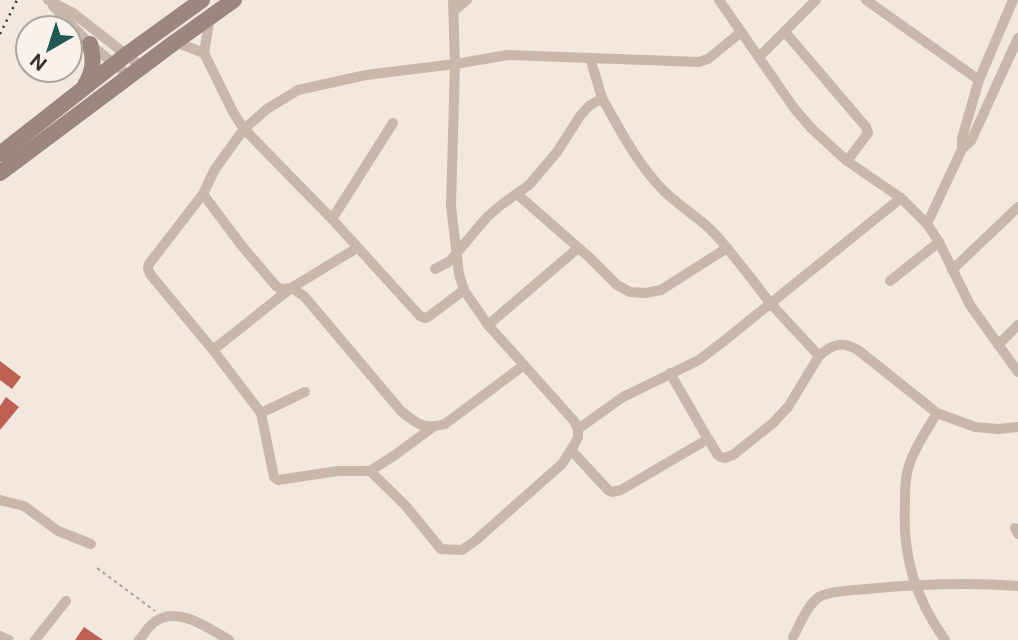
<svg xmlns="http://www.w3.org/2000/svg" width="1018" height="640" font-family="'Public Sans',sans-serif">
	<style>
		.building { fill: #be6152 }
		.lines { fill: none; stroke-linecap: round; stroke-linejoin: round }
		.path { stroke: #b5a197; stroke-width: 2; stroke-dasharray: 3.5 3.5; stroke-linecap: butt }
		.minor { stroke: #c9b7ac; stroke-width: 10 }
		.secondary { stroke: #9d867e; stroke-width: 16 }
		.rail { stroke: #382e2b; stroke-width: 2.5; stroke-dasharray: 2 5; stroke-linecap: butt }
	</style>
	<rect width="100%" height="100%" fill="#f2e8e0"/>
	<!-- building -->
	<g class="building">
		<polygon points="0,361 21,377 12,389 0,380"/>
		<polygon points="6,397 19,407 0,430 0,406"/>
		<polygon points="84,627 103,640 75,640"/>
	</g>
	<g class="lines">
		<!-- path -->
		<polyline class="path" points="97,568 155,611"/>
		<!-- minor -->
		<g class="minor">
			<polyline points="48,0 73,13 142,67"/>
			<polyline points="453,0 455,64 451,206 459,274 464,290 488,325 574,421 578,429 623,397 699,360 724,341 901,198"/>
			<polyline points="719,0 794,108 811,128 847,161 901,198 927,224 939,242 970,305 1018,372"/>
			<polyline points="866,0 979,80"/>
			<polyline points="53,6 90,44 129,76"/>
			<polyline points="454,11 467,0"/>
			<polyline points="210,17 204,53 233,112 244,129 332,219 420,316 425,318 428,317 464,290"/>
			<polyline points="785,32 866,127 868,133 847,161"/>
			<polyline points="175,42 204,53"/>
			<polyline points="759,57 816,0"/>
			<polyline points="590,58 602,98"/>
			<polyline points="962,149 962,138 979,80 1013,0"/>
			<polyline points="203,194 149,264 148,269 150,274 213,350"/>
			<polyline points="517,194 589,257 617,285 630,292 646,293 661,290 727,248"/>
			<polyline points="332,219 393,123"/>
			<polyline points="927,224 962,149 971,141 1018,38"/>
			<polyline points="357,248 291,288 213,350 261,413 274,477 278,480 338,471 370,471 395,455 433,427"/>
			<path d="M435,269l15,-8 37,-44 14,-12 28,-20 28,-33 23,-36 9,-10 13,-8c18,32 36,67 62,93 16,16 35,26 50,42 19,21 36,44 54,67 16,19 34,37 51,56 13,-12 23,-15 39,-6l79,63 38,14 23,2 20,-2"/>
			<polyline points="952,270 1018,207"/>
			<polyline points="890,281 939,242"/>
			<polyline points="488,325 578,248"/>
			<polyline points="998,345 1018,325"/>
			<path d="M524,365l-79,59c-21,6 -28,0 -44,-13l-97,-115 -13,-8 -10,1 -5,-3 -34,-40 -39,-52 12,-25 29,-40 23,-20 31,-19 68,-15 89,-11 53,-9 191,7 9,-3 33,-27"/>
			<polyline points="261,413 305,392"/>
			<path d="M937,413c-9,15 -20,31 -26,47 -6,14 -6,29 -6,43 -3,52 10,95 40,137"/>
			<polyline points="708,439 718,455 721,457 725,458 733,455 773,423 788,407 819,356"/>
			<polyline points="572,451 608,490 612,492 621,490 708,439 670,373"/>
			<polyline points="370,471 405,505 441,549 462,550 475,541 562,464 574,445 578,437 578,429"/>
			<polyline points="0,500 24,506 58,531 91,544"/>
			<polyline points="1015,528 1018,534"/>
			<polyline points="0,636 9,640"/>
			<path d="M793,637c7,-12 14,-32 26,-40 9,-6 37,-7 48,-8 51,-5 100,-7 151,-3"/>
			<polyline points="35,640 66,601"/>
			<path d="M139,640c4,-4 7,-10 11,-14 23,-24 57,1 79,14"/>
		</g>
		<!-- secondary -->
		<g class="secondary">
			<path d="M85,85c9,-14 9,-26 5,-41"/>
			<polyline points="0,154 126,55 202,0"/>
			<polyline points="0,173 175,42 234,0"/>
		</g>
		<!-- rail -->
		<polyline class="rail" points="0,34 17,0"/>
	</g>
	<!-- north arrow -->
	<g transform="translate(49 49) rotate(219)"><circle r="33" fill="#f9f2ec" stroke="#aca49f" stroke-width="2"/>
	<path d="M0-5L12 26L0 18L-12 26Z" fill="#235755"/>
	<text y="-10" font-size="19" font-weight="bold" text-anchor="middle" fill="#382e2b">N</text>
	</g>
</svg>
